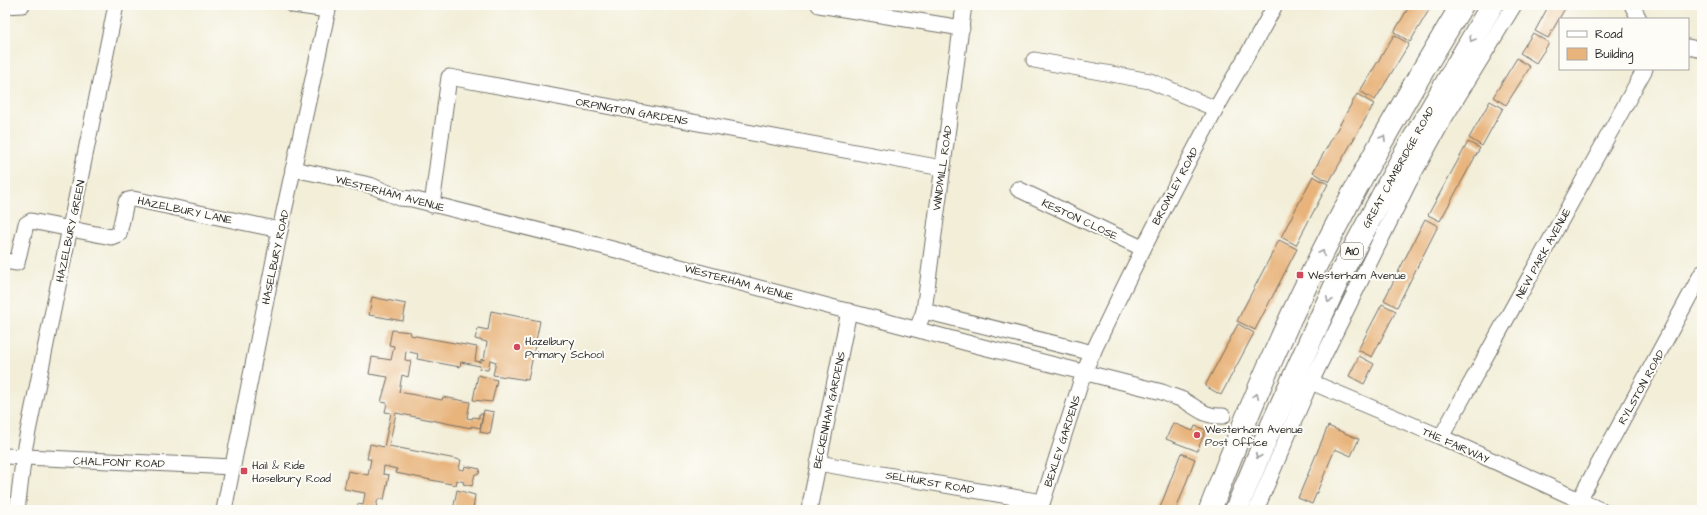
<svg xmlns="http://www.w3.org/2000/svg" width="1707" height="515" font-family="'Architects Daughter',sans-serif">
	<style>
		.building { fill: #e8b47c }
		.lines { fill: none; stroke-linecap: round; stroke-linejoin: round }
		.minor-casing { stroke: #716f68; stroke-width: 17 }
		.highway-casing { stroke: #716f68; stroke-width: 24 }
		.minor { stroke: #fff; stroke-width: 15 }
		.highway { stroke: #fff; stroke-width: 22 }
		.oneway { stroke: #a0a0a0 }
		.poi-dot { fill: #d1495b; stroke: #fdfcf7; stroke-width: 1.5 }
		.labels { text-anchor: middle; stroke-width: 4; stroke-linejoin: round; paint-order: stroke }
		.shield { fill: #fdfcf7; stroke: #6a6a68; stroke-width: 1 }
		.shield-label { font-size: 10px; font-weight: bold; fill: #2b2b2b }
		.street-label { font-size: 11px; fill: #2b2b2b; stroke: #fdfcf7 }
		.poi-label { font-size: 11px; fill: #2b2b2b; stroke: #fdfcf7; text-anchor: start }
	</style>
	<rect width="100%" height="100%" fill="#fdfcf7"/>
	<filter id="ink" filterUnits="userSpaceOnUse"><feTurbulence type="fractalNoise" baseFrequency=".025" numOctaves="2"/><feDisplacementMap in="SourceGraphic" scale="8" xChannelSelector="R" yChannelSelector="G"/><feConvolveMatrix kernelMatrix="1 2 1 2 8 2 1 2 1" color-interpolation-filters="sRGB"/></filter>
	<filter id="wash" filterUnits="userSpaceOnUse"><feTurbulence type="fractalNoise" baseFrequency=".012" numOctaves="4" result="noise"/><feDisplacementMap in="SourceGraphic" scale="16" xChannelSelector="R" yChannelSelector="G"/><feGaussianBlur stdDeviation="0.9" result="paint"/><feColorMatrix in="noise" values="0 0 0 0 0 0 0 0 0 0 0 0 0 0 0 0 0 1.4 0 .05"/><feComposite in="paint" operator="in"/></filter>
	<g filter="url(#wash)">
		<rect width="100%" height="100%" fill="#f2eed8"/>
		<g id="blocks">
			<!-- building -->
			<g class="building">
				<polygon points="1410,5 1432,5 1410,42 1394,32"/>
				<polygon points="1549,5 1567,5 1548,38 1535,31"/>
				<polygon points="1533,33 1549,43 1536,63 1520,53"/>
				<polygon points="1394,35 1409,44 1375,100 1360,91"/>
				<polygon points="1517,58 1530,67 1506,105 1493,97"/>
				<polygon points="1357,94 1374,104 1329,182 1313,172"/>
				<polygon points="1490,101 1503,108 1482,146 1469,138"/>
				<polygon points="1468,142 1480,148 1440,221 1428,215"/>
				<polygon points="1313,176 1328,184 1296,245 1281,237"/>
				<polygon points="1425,219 1438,226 1397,307 1384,300"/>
				<polygon points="1279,240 1297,249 1255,330 1237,321"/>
				<polygon points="372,297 406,304 403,321 369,315"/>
				<polygon points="1382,304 1396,311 1372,357 1358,350"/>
				<polygon points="491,311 540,321 528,380 493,375 496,362 490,360 488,370 479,369 480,366 461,362 460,367 417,359 418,354 406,351 405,360 411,361 408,377 402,375 399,392 442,400 443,397 470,402 467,418 472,419 473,417 479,418 479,414 483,414 480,428 471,426 471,428 396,413 389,446 461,460 459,469 464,470 465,466 480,469 479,474 475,474 472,486 463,484 464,482 457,480 456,485 396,473 397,469 384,466 383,474 389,475 384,500 378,499 376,507 390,510 357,510 358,504 363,505 365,493 344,489 348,471 368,475 371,459 367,459 370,444 384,447 391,413 385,412 387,403 381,402 388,377 369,374 372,357 391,360 394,346 389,345 392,330 411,332 410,335 477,347 475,361 481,362 481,359 484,360 487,342 475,339 478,328 488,330"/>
				<polygon points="1238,324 1254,333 1221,395 1205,386"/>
				<polygon points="1359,356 1374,364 1364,384 1349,376"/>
				<polygon points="478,375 497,380 492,402 473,400"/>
				<polygon points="484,410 494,412 490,434 480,432"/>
				<polygon points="1173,423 1193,431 1195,426 1206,430 1197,451 1166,439"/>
				<polygon points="1328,426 1359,439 1351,456 1335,449 1312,504 1298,498"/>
				<polygon points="1181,453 1195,459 1176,510 1159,510"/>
				<polygon points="457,490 475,495 473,510 453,510"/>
			</g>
		</g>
	</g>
	<g filter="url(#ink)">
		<use href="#blocks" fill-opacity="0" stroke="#716f68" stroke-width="1"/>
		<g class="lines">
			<!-- minor casing -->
			<g class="minor-casing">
				<g id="minor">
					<polyline points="293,5 328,10"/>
					<polyline points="819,5 962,28"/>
					<polyline points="1632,5 1639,19"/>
					<polyline points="5,6 22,5"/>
					<polyline points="1688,47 1702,50"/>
					<polyline points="1034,60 1150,81 1216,109"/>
					<path d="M293,169l77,16 30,13 12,1 189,47 374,99 187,47c7,3 14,5 21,8 15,8 21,17 40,16"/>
					<polyline points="1018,189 1142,248"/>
					<polyline points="432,205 449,77 942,168"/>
					<polyline points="5,261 17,263 26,224 31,221 111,237 119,234 126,202 128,200 133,199 280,230"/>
					<polyline points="924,311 1093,353"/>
					<polyline points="917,329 924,311 964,5"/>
					<polyline points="1311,382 1441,437 1601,510"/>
					<polyline points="1441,437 1645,69"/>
					<polyline points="5,456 233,467"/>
					<polyline points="818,463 1042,502"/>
					<polyline points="1579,500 1702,273"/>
					<polyline points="17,510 25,446 116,5"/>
					<polyline points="224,510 280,230 329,5"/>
					<polyline points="809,510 849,311"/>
					<path d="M1040,510l44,-138c40,-89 85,-175 131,-261 19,-36 42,-70 60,-106"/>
					<polyline points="1256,510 1308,388 1409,182 1444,119 1514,5"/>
				</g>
			</g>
			<!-- highway casing -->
			<g class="highway-casing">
				<g id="highway">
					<path d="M1210,510c39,-103 84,-206 136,-303 36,-69 76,-136 116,-202"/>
					<polyline points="1236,510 1267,436 1340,275 1403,157 1492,5"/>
				</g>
			</g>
			<!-- minor -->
			<use href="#minor" class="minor"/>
			<!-- highway -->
			<use href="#highway" class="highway"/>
		</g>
		<!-- one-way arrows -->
		<defs><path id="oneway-chevron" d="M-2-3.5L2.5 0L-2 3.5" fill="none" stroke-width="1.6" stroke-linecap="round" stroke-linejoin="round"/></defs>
		<g class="oneway">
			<use href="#oneway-chevron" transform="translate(1472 39) rotate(121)"/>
			<use href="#oneway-chevron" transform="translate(1383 138) rotate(-60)"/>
			<use href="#oneway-chevron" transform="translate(1322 253) rotate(-63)"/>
			<use href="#oneway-chevron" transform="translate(1329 300) rotate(115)"/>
			<use href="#oneway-chevron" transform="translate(1256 396) rotate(-66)"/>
			<use href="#oneway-chevron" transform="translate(1258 456) rotate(113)"/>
		</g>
	</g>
	<!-- markers -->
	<g class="poi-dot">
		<rect x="1296" y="271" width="8" height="8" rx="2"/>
		<circle cx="517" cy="347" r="4"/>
		<circle cx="1197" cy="435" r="4"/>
		<rect x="240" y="467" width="8" height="8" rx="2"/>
	</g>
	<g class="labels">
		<!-- shield labels -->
		<rect class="shield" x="1341" y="243" width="22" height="16" rx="3"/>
		<g class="shield-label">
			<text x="1352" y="255">A10</text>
		</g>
		<!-- street labels -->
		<g class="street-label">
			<text transform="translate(632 111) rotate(10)" y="4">ORPINGTON GARDENS</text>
			<text transform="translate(1398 167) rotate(-61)" y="4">GREAT CAMBRIDGE ROAD</text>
			<text transform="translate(942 168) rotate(-82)" y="4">WINDMILL ROAD</text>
			<text transform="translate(1175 186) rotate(-62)" y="4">BROMLEY ROAD</text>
			<text transform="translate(390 193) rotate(15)" y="4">WESTERHAM AVENUE</text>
			<text transform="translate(185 210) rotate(12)" y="4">HAZELBURY LANE</text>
			<text transform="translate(1080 219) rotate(25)" y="4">KESTON CLOSE</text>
			<text transform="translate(70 231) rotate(-78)" y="4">HAZELBURY GREEN</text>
			<text transform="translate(1543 253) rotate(-61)" y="4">NEW PARK AVENUE</text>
			<text transform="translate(275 257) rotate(-78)" y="4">HASELBURY ROAD</text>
			<text transform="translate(739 282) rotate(15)" y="4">WESTERHAM AVENUE</text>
			<text transform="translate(1641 387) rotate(-61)" y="4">RYLSTON ROAD</text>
			<text transform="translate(829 410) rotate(-78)" y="4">BECKENHAM GARDENS</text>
			<text transform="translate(1062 441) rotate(-72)" y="4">BEXLEY GARDENS</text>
			<text transform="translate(1456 445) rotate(24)" y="4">THE FAIRWAY</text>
			<text transform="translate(119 462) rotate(2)" y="4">CHALFONT ROAD</text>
			<text transform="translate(930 482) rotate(10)" y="4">SELHURST ROAD</text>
		</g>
		<!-- poi labels -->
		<g class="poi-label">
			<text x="1308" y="279">Westerham Avenue</text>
			<text x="525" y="345">Hazelbury<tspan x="525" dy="13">Primary School</tspan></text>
			<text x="1205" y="433">Westerham Avenue<tspan x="1205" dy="13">Post Office</tspan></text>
			<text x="252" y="469">Hail &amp; Ride<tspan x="252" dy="13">Haselbury Road</tspan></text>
		</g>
	</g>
	<!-- margin -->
	<rect width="1707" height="515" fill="none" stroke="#fdfcf7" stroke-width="20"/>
	<!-- legend -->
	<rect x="1559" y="18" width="130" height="52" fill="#fdfcf7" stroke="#a9a8a5"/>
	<rect x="1567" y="31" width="20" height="6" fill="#ffffff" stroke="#a9a8a5"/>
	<text x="1595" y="38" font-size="12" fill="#2b2b2b">Road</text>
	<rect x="1567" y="48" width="20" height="12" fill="#e8b47c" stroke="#a9a8a5"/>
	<text x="1595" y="58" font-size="12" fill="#2b2b2b">Building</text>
</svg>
